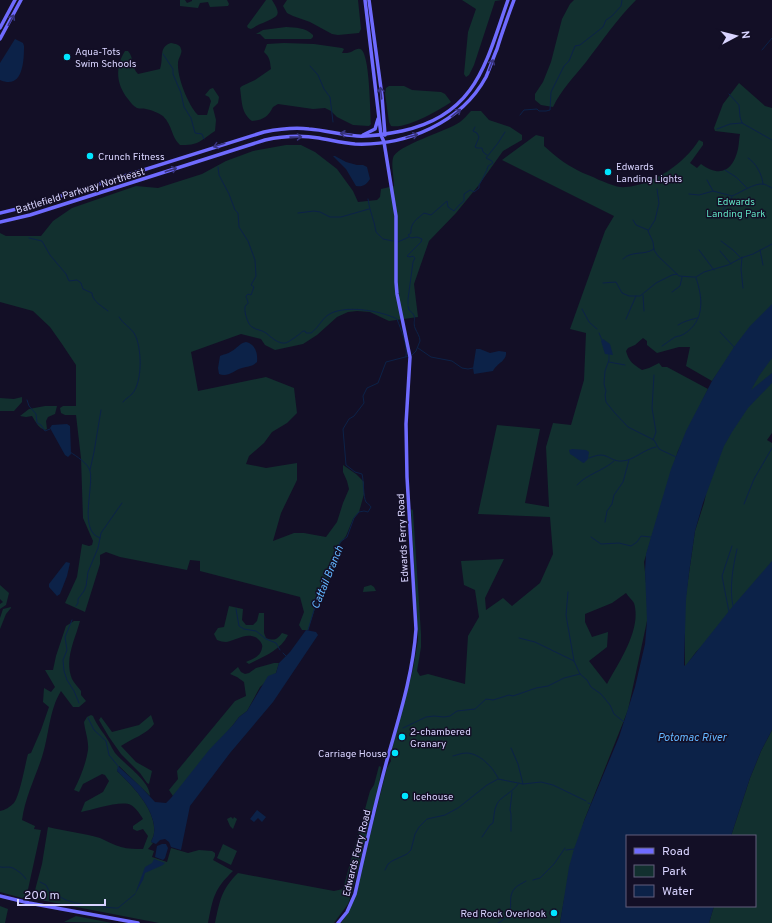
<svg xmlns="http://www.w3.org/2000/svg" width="772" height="923" font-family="Overpass,sans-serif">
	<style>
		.green { fill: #12302f; fill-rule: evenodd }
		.water { fill: #0c2248 }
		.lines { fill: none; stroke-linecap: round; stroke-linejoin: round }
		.stream { stroke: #0c2248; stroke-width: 1 }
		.secondary { stroke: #6f6bff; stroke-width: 3.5 }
		.oneway { stroke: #38347d }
		.poi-dot { fill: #00e5ff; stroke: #130f26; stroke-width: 1.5 }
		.labels { text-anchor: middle; stroke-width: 3; stroke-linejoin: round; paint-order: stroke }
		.poi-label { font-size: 10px; fill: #d9d4ff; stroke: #130f26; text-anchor: start }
		.street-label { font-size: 10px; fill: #d9d4ff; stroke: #130f26 }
		.park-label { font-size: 10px; fill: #5fe0c0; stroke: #130f26 }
		.water-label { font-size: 11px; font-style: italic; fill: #62b6ff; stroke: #130f26 }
	</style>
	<rect width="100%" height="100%" fill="#130f26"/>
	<!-- green -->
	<g class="green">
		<polygon points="180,0 185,0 187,3 192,1 192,0 227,0 229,4 228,6 210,7 208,2 200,3 198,8 180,6"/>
		<path d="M266,0h6c11,17 5,16 -9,23 -4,1 -8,4 -12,6l-3,-1 -1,-2z"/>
		<polygon points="287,0 358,0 361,29 359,33 338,35 332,34 310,22 293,16 287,13 283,6"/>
		<polygon points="462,0 502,0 495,1 474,65 469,75 466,77 464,74 468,32 476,9"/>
		<path d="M574,0h62c-19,19 -34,41 -50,62 -12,15 -25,28 -33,45l-12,-2 -6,-5v-6l8,-12 8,-20 11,-43 8,-15z"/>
		<path d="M286,27c10,1 19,0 27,8v2l-2,2h-46l-5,-5h-4l7,-4z"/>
		<path d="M171,43c4,1 9,1 10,6 2,4 -3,9 -3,14 -1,14 10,42 20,52h9l4,-14 -2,-4 -4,-2 5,-6 3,-1 6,9 -1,6 -5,5 3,12 -1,11c-5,3 -8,6 -13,9 -7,5 -14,5 -22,5 -9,-8 -7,-19 -17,-29 -4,-3 -12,-6 -17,-7 -3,-1 -6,0 -9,-1 -4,-2 -6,-5 -9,-9 -12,-15 -13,-32 -3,-48h3c6,6 3,16 10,23l22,-5c4,-10 -2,-22 11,-26z"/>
		<path d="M284,43l30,1 28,4 2,1 -2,4c3,0 7,0 9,-1 3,-1 5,-4 9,-3 10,2 10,63 11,75l-2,2 -16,-1 -16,-8 -6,-6 -6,-3 -12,1 -35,-5 -5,3c-5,10 -10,13 -21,14 -11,-8 -10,-20 -12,-33l2,-2 13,-6 16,-11c-1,-7 -1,-12 -7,-17l3,-8z"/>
		<path d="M739,83l26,23 7,2v197l-33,37 -27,39 -26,-15 4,-19h-11l-22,6 -10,-8v-4l-4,-3 -8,7 -7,3 -2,3c3,11 7,13 16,19l7,-2 10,-5 3,4h5l41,22 -30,62 -34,111 3,31v28l-19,89 -44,111 -20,79 -4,23h-219l6,-9 7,-16 33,-130 4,-7 -1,-5 23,-87 5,-29 -7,-130 1,-1 1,2 8,123v13l-4,24 3,5 8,-2 37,10 3,-48 11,-19 -4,-27 -11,-5 -3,-24 43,-2 -19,39 1,12 17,-12 9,8 28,-23 13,-29 -3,-37 -72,-3 19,-89 43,4 -15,74 24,4 -3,-60 7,-24 18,2 13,-45 2,-47 -16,-4 35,-98 9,-15 -112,-56 34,-25 8,2v9c10,9 21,18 33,24 7,4 15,6 22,10 9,3 17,8 27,7 27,-2 59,-24 73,-47l4,2v3l-13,18 7,5 4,-4c19,14 32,7 37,-15 1,-5 1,-10 2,-15l-25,-3 -1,-3 9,-24zM626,593c2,3 6,7 8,10 8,26 -15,59 -27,81l-18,-23 18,-14 1,-15 -16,5 -7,-15v-8l27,-11z"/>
		<path d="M389,86h15l8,4 29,2 4,2 6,8c-13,9 -44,27 -60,24l-2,-4 -4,-28 1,-6z"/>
		<path d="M471,111h10l8,9 21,7 12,8v5l-19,11 -25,35 -22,27 -27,28 -15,43 4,33 -29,4 -19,-9 -13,-1 -9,1 -11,5 -20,18 -14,9 -28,6 -10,-5 -4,-6 -20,-5 -50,18 7,39 68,-14 28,11 3,25 -10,10 -15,9 -8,11 -15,13 -3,8 20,4 31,-5v17l-16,33 -8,28 21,-8h10l22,4 11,-15 6,-19 6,-14 -2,-8 -4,-9v-7l13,9 8,8v12l-5,18 -6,7 -7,17 -11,14 -6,32 -7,5 -14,43h-6l-3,-5 5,-13 -4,-15 -100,-26v-10l-10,-1 -3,10 -67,-13 -14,-5 -6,3v9l-15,48 -20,-9 12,-26 5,-33 7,2 3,-1 1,-4 -10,-23 -2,-60 -5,-43h-11l-4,-2 -1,-5 3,-2h13v-41l-14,-21 -12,-17 -17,-16 -33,-9v-69l6,3h35l12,-15 19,-13 64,-22 22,2 44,-14 24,-13 27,-10 33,-6h15l14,7 22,17 16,22 5,11 19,-2 3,-3 1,-8 13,-3c0,-8 -3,-21 -1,-28 2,-12 54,-27 67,-36 4,-3 7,-7 11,-11z"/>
		<polygon points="772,353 772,433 767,440 772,443 772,572 724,624 696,652 685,667 685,602 689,573 695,531 704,503 712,466 735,414"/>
		<polygon points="22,397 22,402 14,411 0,411 0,398 14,399"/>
		<path d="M45,406h12l-2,8 -7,3 -2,4 1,8 -2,1c-7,-2 -9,-8 -13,-14l-6,1 -6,-1 9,-7z"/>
		<polygon points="0,585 9,593 6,605 0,609 0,604 3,602 0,599"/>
		<polygon points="371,585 374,587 376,591 363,592 364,587"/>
		<path d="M229,606l14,3 -1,11 4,5h7l4,-4 2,-8h5v20l2,5c8,3 11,2 16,-5l6,2c-8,16 -24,21 -39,29l-3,-2c7,-3 15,-6 16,-14 1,-3 -1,-6 -3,-8 -10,-10 -22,0 -33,2 -3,0 -6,-1 -9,-2l-3,-6 4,-6 6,-1z"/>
		<polygon points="11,607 11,608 6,614 0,629 0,618 3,609"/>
		<path d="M74,621h6c-5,19 -16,38 -8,58 2,4 6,8 9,12v4l5,6 -7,6h-6l-12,-16c-12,19 -12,45 -19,66 -7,21 -17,41 -20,63l13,6 -1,3 7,1 -14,64 -2,3 -3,1 -22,-6v-81c5,-1 10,-4 14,-8 6,-8 11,-38 14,-49l3,-1 10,-23 8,-23 -6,-5 1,-14 7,4 4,-5 -10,-17h8l3,-14 10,-30z"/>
		<polygon points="274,663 279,663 276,673 260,687 247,711 239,717 233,725 173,796 169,790 178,779 177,771 235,701 246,696 244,682 237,677 230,674 238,667 241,672 245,674 249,673 256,668"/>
		<path d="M91,715l2,1c4,10 11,17 16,26 2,4 4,8 6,11 10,12 35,28 35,43l-31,-30 -2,5c15,14 40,40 37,62 0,3 -2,6 -3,9l2,1 -5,6 6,2 -2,6 15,5 4,-14 17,5 11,-3 13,1 3,2v3l-2,4 20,11c-19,18 -20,27 -25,52h-49l-124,-24 -1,-5 8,-30 6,-37c17,4 35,6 52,11 7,3 14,7 21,9 7,2 15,2 22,2l5,-13 -5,-7 -6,2 -4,-2v-3l10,-7c-3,-5 -7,-11 -12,-14 -10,-5 -38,5 -50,7l4,-10 18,-10 6,-11 -4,-6 -3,-1 -19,10 -4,8 -5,-2c6,-12 12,-26 14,-40 1,-9 -3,-19 -4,-28l3,-5z"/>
		<path d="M151,715l3,9c-7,10 -23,15 -33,22l15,16 16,9 -3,13 -2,-1 -7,-10 -19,-19 -12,-17 -10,-17 2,-3 11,15 27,-7z"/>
		<polygon points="772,730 772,923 709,923 714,906 755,906 755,836 731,836 750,778 761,751"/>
		<path d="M379,766l2,1 -2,19 -27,107 -4,11 -14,19h-119c5,-23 6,-33 23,-50l96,18 9,-2 27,-98 4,-6z"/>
		<polygon points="231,817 233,819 234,817 237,819 233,829 230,826 227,819"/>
		<polygon points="223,844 237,851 231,865 217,858"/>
		<polygon points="0,906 8,909 5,923 0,923"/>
		<polygon points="76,916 112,923 64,922"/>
	</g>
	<!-- water -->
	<g class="water">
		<path d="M15,39l8,4 1,3c0,15 -1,44 -24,34v-17z"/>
		<path d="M333,156h2l11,6 11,3h6l4,2 3,12c-4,6 -7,8 -14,7l-10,-17z"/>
		<polygon points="772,304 772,358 759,376 751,390 772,373 772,383 748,408 732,432 724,446 703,503 695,531 689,573 686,600 684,665 685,666 686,665 733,606 772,561 772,730 761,751 750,778 731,836 627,836 627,906 714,906 709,923 560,923 569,867 574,849 584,821 619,737 635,687 645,644 647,621 645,571 646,554 671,469 686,431 712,381 734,347 750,326"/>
		<polygon points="603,339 610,344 613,355 605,354 601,341"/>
		<path d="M246,342c9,2 12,11 11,20 -5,5 -9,4 -15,6 -8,2 -14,10 -23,6l-1,-6 2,-12c4,-2 8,-2 12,-5 6,-3 6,-7 14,-9z"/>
		<path d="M476,349h4l10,4 9,-2 7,1c1,9 -9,11 -13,19l-19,3 -1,-6z"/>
		<polygon points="67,424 70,426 71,454 68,457 65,455 50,428 52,425"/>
		<path d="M572,449l14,1 3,2 -1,7 -4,4c-3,-1 -10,-7 -14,-9l-1,-4z"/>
		<polygon points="66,562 70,563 67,576 60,594 57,596 49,587 49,584"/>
		<path d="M306,630l10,2 2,3 -45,67 -43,51 -40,53 -9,44 -10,-3 -2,-5 -4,-3 -5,1 -4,4 -5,-2c1,-3 3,-6 3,-9 3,-22 -22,-48 -37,-62l1,-5 22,20 15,16 11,1 5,-5 38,-48 24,-25 6,-8 8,-6 21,-35 8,-3 3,-10 11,-11z"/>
		<polygon points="257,810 266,817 262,822 258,818 254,822 250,819"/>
		<polygon points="162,844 166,844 168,848 165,858 163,860 155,857 157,846"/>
		<polygon points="154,859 165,863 163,865 145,873 143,880 135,894 145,867 152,863"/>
	</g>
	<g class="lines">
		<!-- stream -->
		<g class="stream">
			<polyline points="762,50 772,38"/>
			<polyline points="163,54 173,69 173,74 181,93 184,107 191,118 195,133 202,134 204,139"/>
			<polyline points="310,66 318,75 324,89 330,97 333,122"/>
			<polyline points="729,94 739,105 740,117 742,123 772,140"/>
			<polyline points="520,115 524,110 537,109 539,111 546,111 550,110 551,92 564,66 569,61 575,46 580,45 603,27 606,20 612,16 621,6 622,0"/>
			<polyline points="475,127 473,131 477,133 479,137 475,147 477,148 482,148 483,152 487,155"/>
			<polyline points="717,129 730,124 742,123"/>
			<path d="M748,158c8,5 14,16 15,26"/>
			<path d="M218,167l1,8 10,19 6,16 3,3 1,14 9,14 7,19 1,16 -5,9 3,2 -3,8 -3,-1 -2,2c0,2 1,3 2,6 0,4 -2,1 -3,5 -1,5 3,18 7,20 4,3 10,3 14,6 5,4 12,11 19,10 3,0 15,-9 18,-12h2l1,2h5c7,-5 11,-14 17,-18 16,-11 54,-4 69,4 4,11 11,26 9,38"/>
			<polyline points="725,170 736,177 747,188"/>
			<polyline points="707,180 713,191"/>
			<polyline points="657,189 659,203 655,220 648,231 653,242 654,250 658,256 679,276 693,277 696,277 704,272 728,265 741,258 753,254 772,244"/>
			<path d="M689,194l10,1 14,-4 19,5c8,-3 22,-13 31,-12 3,0 6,3 9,4"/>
			<path d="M368,199c1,12 7,22 8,33l7,7 10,2"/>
			<polyline points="298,213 314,211 320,212 330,217 341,217 369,209"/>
			<polyline points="722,214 724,208 732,197"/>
			<polyline points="633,220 636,225 648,230"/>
			<path d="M29,238l13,3 8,14 16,19 3,7 8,-1 4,3 2,6 9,4c0,8 10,13 16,18"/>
			<polyline points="721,241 733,250 740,257"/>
			<polyline points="398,242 409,237"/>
			<polyline points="699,250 714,270"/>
			<polyline points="760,250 763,265"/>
			<polyline points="720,251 731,264"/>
			<polyline points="742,257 741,269 743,288"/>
			<path d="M623,259c9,-9 21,-3 31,-10"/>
			<polyline points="603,283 616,282 622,293 629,296 640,296 656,283 672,275 677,274"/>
			<polyline points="672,292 680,286 682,277"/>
			<polyline points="643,295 644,311"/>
			<path d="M408,304v-5l5,-37 2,-4 -2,-2 -3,1 -3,-1 14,-14 1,-3 -5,-2 -6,1 -3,-3 3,-2c-1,-10 6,-14 13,-20l7,2 16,-14 1,6 6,4 5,-6 5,-4v-7l6,-4 4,2 5,-4v-3c3,-5 8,-14 9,-19l5,-3 -1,-2 -6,-3 12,-15 7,-11"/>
			<path d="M408,306l1,4c10,8 3,9 6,18 2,5 5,8 5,13l-4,10 -4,4"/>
			<polyline points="582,309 589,322 597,329"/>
			<path d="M119,317c4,7 11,10 15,16 8,13 9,49 -2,61 -3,3 -7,5 -9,8"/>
			<polyline points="626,319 636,296"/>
			<path d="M678,325c6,-4 12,-5 19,-7"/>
			<polyline points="720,332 734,347"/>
			<polyline points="599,333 602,340"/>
			<path d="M662,346c4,-3 9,-6 13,-9 3,-1 6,-1 9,-3 21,-13 19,-36 12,-56"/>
			<polyline points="418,348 431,357 452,361 462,368 468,369 473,368"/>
			<polyline points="609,354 609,360 605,371 604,384 606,391 605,395 606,402 614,412 628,427 654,440 659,449 676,457"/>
			<polyline points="609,362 625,365"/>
			<polyline points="27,400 29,406 36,414 37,423 41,425 45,431 50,429"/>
			<polyline points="653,440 656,432 652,408 654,375"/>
			<path d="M70,452c6,4 18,11 20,19 4,17 -12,60 10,67"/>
			<path d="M589,458c3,-1 8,-3 12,-3 7,0 12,7 21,6 11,0 22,-12 34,-14"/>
			<polyline points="90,470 94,452 101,410"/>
			<path d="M577,485c10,-11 26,-14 37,-24"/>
			<polyline points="744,504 754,479 772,448"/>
			<polyline points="605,522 607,511 612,504 614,495 623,482 629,460"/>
			<polyline points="591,537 601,544 619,543 631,546 637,542 641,536 651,537"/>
			<polyline points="568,592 566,615 574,661"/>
			<polyline points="76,606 78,603 78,599 84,591 86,586 88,572 98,548 101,533 122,503"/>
			<path d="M733,606c-4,-18 0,-39 4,-57"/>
			<polyline points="236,609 239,626 244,629 256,631 266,639 276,643 280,650"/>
			<polyline points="729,612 722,576 732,546"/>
			<polyline points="72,620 65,637 67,650 63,660 64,671 67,680 74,691 79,703"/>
			<path d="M308,630l13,-43 2,-5 4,-3 4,-15 6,-7 3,-15 7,-5 7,-19 5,-6 5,-1 4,1 3,-5c-1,-2 -3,-3 -5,-5 -3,-5 -2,-21 -4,-28l-7,-2 -9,-7 -3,-36 6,-10 5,-3 10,-13 -1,-7 4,-8 11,-5 8,-21 23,-6"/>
			<polyline points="519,638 535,642 574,661 580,674 587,680 591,687 601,694 610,705 614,714 624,722"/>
			<polyline points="283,653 286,656"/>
			<polyline points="88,718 94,730 106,741 109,755 118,766"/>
			<polyline points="403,728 426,717 434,716 444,717 450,716 457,711 475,709 486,699 493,700 509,695 513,696 536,688 548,686 564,678 580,674"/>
			<polyline points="511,748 518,764 523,784"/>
			<path d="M453,756c4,-1 9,-3 13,-3 13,0 26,13 32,25"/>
			<polyline points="588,803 591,804"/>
			<polyline points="511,831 511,814 510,810 512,792"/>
			<path d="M482,837l8,-12 3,-2c1,-6 1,-14 4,-19 3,-7 15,-11 21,-20"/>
			<polyline points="566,850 574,849"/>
			<path d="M0,867c4,1 9,-1 13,1 5,3 10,6 13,11"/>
			<polyline points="385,870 388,864 392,861 407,854 411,850 415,834 419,827 427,819 445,815 458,808 487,785 498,779 523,784 541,782 553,785 586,801"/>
			<polyline points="533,880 540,878 554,864 565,848"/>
			<path d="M40,882l6,3 3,6c7,2 10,6 17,9 9,3 28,8 37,5v2l12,1h3l17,-14"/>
			<path d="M498,923c22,-11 6,-22 17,-35 3,-3 8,-5 11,-7"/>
		</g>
		<!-- secondary -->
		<g class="secondary">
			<polyline points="369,0 382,96 385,135"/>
			<polyline points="0,28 15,0"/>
			<polyline points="0,39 21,0"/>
			<polyline points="363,135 375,129 378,119"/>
			<path d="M0,213l29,-7 235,-74c15,-3 29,-5 45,-3 16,1 32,6 48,7 15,1 30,-2 45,-5 75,-16 84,-69 106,-131"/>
			<path d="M0,222l30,-7 235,-75c18,-4 36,-5 54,-2 12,2 24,5 36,6 51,2 106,-21 131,-67 4,-9 7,-19 11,-28 5,-17 11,-33 17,-49"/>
			<polyline points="0,896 29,903 138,923"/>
			<path d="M338,923l9,-11 8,-18c10,-45 20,-90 32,-134 12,-43 26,-86 29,-131l-9,-152 -1,-53 4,-67 -13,-63 -1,-12v-66l-12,-74 -3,-7 -16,-135"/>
		</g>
	</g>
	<!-- one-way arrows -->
	<defs><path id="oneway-shaft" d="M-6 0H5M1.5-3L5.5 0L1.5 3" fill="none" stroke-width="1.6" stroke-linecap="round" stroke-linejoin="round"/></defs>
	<g class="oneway">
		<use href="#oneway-shaft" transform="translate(11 20) rotate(-62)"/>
		<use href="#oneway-shaft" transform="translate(491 65) rotate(-69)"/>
		<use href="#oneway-shaft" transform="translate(381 93) rotate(-97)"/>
		<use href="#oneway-shaft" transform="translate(456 113) rotate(-39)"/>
		<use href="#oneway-shaft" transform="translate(346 134) rotate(-172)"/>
		<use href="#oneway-shaft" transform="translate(412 136) rotate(-15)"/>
		<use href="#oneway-shaft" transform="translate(296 137) rotate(-1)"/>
		<use href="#oneway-shaft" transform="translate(219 145) rotate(162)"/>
		<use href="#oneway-shaft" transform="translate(171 170) rotate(-18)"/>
	</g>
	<!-- markers -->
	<g class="poi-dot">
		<circle cx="67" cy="57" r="4"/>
		<circle cx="90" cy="156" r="4"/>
		<circle cx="608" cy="172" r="4"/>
		<circle cx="402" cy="737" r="4"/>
		<circle cx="395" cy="753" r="4"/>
		<circle cx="405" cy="796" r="4"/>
		<circle cx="554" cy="913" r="4"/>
	</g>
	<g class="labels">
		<!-- poi labels -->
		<g class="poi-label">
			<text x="75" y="55">Aqua-Tots<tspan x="75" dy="12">Swim Schools</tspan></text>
			<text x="98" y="160">Crunch Fitness</text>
			<text x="616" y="170">Edwards<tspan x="616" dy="12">Landing Lights</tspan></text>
			<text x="410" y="735">2-chambered<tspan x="410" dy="12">Granary</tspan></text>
			<text x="387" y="757" text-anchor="end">Carriage House</text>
			<text x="413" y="800">Icehouse</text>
			<text x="546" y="917" text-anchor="end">Red Rock Overlook</text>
		</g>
		<!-- street labels -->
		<g class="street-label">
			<text transform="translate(80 190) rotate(-17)" y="4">Battlefield Parkway Northeast</text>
			<text transform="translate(402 538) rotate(-93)" y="4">Edwards Ferry Road</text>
			<text transform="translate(356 853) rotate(-76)" y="4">Edwards Ferry Road</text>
		</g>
		<!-- park labels -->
		<g class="park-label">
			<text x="736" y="205">Edwards<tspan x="736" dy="12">Landing Park</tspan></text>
		</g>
		<!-- water labels -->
		<g class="water-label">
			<text transform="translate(327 577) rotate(-68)" y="4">Cattail Branch</text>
			<text x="692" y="741">Potomac River</text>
		</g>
	</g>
	<!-- legend -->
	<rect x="626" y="835" width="130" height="72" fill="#130f26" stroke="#625e7d"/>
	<rect x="634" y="848" width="20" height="6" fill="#6f6bff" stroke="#625e7d"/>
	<text x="662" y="855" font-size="12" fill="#d9d4ff">Road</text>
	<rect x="634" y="865" width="20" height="12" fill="#12302f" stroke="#625e7d"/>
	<text x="662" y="875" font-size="12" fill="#d9d4ff">Park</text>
	<rect x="634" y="885" width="20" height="12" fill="#0c2248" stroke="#625e7d"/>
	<text x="662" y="895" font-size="12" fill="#d9d4ff">Water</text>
	<!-- north arrow -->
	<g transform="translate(736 36) rotate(83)" stroke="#130f26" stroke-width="3" paint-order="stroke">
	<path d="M0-3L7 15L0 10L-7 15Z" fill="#d9d4ff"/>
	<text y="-6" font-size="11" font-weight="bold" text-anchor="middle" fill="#d9d4ff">N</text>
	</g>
	<!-- scale -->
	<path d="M18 899v6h87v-6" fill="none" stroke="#d9d4ff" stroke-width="2"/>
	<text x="24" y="899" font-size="12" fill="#d9d4ff" stroke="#130f26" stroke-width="3" paint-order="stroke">200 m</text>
</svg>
